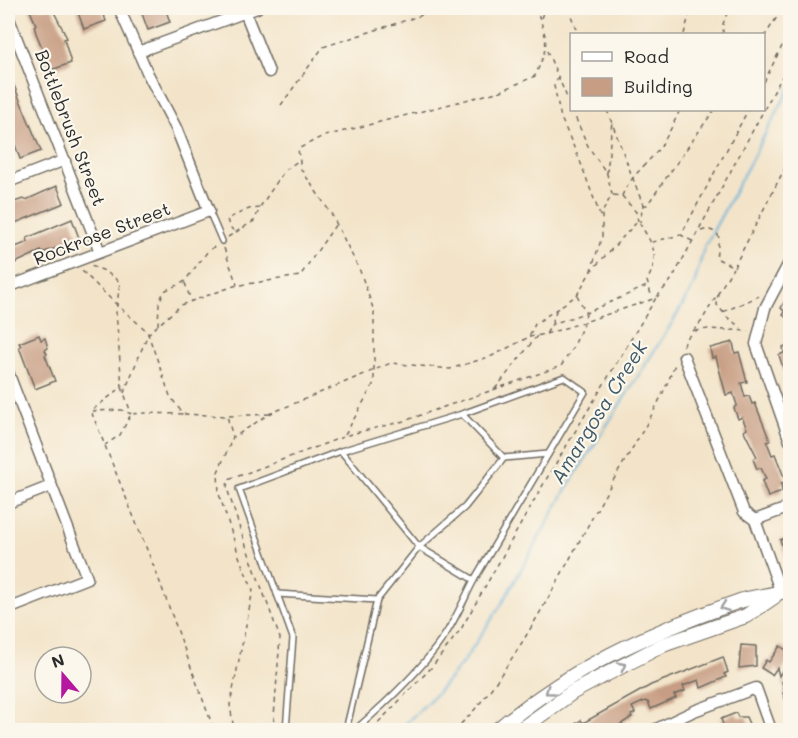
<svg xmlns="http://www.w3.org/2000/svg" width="798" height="738" font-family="Mali,sans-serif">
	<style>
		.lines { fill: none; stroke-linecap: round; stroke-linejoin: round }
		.stream { stroke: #5fafd9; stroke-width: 2 }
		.building { fill: #c79d83 }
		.lane-casing { stroke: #716c62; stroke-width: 8 }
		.street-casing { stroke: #716c62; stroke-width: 13 }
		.secondary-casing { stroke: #716c62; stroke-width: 16 }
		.path { stroke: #716c62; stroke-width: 1.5; stroke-dasharray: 4.5 4.5; stroke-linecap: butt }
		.lane { stroke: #fff; stroke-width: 5 }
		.street { stroke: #fff; stroke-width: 10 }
		.secondary { stroke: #fff; stroke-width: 14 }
		.oneway { stroke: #a0a0a0 }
		.labels { text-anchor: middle; stroke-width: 4.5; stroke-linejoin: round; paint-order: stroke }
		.street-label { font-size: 18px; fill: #2b2b2b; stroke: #fbf7ec }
		.water-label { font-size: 20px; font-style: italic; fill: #3d5968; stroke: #fbf7ec }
	</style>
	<rect width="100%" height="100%" fill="#fbf7ec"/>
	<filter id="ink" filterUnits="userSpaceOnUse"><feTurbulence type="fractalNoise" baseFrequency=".0167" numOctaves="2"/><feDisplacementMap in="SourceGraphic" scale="12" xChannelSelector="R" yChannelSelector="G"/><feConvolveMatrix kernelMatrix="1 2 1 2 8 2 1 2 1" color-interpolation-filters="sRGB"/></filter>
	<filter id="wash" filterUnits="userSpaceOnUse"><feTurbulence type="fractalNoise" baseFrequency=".008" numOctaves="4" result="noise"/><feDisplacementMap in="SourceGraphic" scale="24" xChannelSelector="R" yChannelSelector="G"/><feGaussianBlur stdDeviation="1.35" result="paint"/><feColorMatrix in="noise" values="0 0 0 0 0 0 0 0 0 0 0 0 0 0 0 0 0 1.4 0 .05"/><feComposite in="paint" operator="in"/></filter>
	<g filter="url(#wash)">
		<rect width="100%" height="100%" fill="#f3e4c9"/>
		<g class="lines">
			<!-- stream -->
			<polyline class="stream" points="399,730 437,693 464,661 503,602 568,486 672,323 694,285 704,248 790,88"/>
		</g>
		<g id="blocks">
			<!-- building -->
			<g class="building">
				<polygon points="29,8 52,8 67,38 64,39 71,63 51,70 36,33 34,26 36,25"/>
				<polygon points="83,8 102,9 106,21 84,29 77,10"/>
				<polygon points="150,8 165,8 170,22 148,30 141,11"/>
				<polygon points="8,71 41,151 20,159 11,133 9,134 8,130"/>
				<polygon points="57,186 64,203 8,226 8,204 23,199 26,200"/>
				<polygon points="72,219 79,238 75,240 76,242 41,253 41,251 11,265 8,250 28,242 27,238"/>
				<polygon points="790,291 790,320 783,315 785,312 781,308"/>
				<polygon points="39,335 41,340 45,338 48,348 45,350 47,354 45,355 55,381 35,389 19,347 21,346 19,343"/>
				<polygon points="733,342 735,353 739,352 747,382 741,383 745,397 749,396 752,404 755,403 770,441 767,442 772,455 775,454 786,482 781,484 782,492 768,497 762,481 766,479 761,468 757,469 753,459 757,457 744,431 747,429 742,417 738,419 734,408 737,405 733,393 726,395 716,357 712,358 710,348"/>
				<polygon points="790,344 790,368 784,371 779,355 784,353 783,347"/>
				<polygon points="790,536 790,567 780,540"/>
				<polygon points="741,645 756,646 756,666 739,668"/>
				<polygon points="780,646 790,652 790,658 779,676 777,668 772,675 761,668 766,660 769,662"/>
				<polygon points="723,657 728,672 724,674 726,677 701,688 699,680 683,686 685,691 674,695 676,698 651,709 648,702 645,701 632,707 635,713 631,715 632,717 612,730 609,730 606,725 604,727 603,725 593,730 578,730 574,725 581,720 583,723 651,685"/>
				<polygon points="790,678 790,712 783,693 785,692 782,682"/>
				<polygon points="736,713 738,717 746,717 750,726 737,730 725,730 721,719"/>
			</g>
		</g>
	</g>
	<g filter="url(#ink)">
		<use href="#blocks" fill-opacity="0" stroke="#716c62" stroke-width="1.5"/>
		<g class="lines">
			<!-- lane casing -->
			<g class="lane-casing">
				<g id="lane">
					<polyline points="209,211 222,241"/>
					<polyline points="341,451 419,547 474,580 585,392 564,377 462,414 504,458 548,454"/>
					<polyline points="277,594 377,600"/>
					<polyline points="286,730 293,638 239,489 341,451 462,414"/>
					<polyline points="346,730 377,600 419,547 465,507 504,458"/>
					<path d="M355,730c30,-26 65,-58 88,-92 12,-17 21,-39 31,-58"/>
				</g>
			</g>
			<!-- street casing -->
			<g class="street-casing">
				<g id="street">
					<polyline points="245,12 269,72"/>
					<polyline points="8,16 100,252"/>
					<polyline points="138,52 257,8"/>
					<polyline points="8,182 65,160"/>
					<polyline points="790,261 765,308 756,344 790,441"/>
					<polyline points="8,287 209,211 176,128 148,74 119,8"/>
					<polyline points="684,357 744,512 755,520"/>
					<polyline points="8,372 87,578 8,609"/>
					<polyline points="8,503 51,486"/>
					<polyline points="755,520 781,593"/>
					<polyline points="755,520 790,507"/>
					<polyline points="654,730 694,711 756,688 771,730"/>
				</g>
			</g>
			<!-- secondary casing -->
			<g class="secondary-casing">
				<g id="secondary">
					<path d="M497,730c75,-63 149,-96 240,-128 17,-6 36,-6 53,-13"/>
					<polyline points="520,730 573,692 601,677 663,645 746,616 774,597"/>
				</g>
			</g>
			<!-- path -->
			<g class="path">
				<polyline points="568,8 578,34"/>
				<polyline points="541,18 545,8"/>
				<polyline points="684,34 691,8"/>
				<polyline points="723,34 723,24 729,8"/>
				<polyline points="764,37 783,8"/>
				<polyline points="547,51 572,109"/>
				<polyline points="558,77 554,86 561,118 580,161 601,218"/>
				<polyline points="764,82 790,30"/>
				<polyline points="281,105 323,47 444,8"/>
				<polyline points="572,110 588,146 607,174 612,194 602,213 602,237 591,270"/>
				<polyline points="607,110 643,205 640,222"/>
				<polyline points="607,173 612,121"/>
				<polyline points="613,195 622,196 636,212 638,221"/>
				<path d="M622,196c7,-19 26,-32 38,-49 8,-11 14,-25 20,-37"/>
				<polyline points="643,205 647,205 714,110"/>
				<polyline points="260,207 285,170 298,161"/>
				<polyline points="701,231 708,229 717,233 719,238 716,258 734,267 790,158"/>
				<polyline points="228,237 254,221 260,208 249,209 227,219 229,226 235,232"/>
				<polyline points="692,241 681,235 748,110"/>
				<polyline points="652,242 680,235"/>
				<polyline points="224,248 237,285"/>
				<polyline points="91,266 105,271 120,282 116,312 122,387 91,411 158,577 214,730"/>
				<polyline points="82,271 117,305 147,331 170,396 183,414 146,413 131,414 120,435 105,445"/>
				<polyline points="185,283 191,301"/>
				<polyline points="718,293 717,305 727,317 741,328"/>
				<polyline points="577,295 586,313 647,286"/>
				<polyline points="657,297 672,279 790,62"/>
				<polyline points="723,312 759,296"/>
				<polyline points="552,323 557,308"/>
				<polyline points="158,325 159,303 164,291 184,282 208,251 217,245"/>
				<polyline points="695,331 708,329 749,331"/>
				<polyline points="546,334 584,322 586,314"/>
				<polyline points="529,337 546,334 552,324 585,313"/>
				<polyline points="683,346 688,337 701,322 733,268"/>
				<polyline points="122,387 131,413"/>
				<polyline points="495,389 537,336"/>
				<polyline points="124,393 148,334 181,305 234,286 300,276 336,224"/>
				<polyline points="92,411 122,410 131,414"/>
				<polyline points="184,414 227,416 233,437 218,472 219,494 241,562 253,590 230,705 234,730"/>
				<path d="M269,414l122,-51 59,6 42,-13 37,-19 6,-13 42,-29 14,-24 47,-50c15,24 23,33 9,60l5,17"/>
				<polyline points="229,416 269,414 234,437"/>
				<path d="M345,435l29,-52v-72l-14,-40 -28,-56 -31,-46 -3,-20 23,-12 180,-46 34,-15c15,-34 13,-34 1,-68"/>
				<polyline points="273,730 280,638 240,529 227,488 228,480 351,434 404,421 561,366 574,346 584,322 656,298 547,478 461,629 432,667 371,730"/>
				<path d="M454,730c26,-22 43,-50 62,-78 33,-52 60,-106 90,-159 24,-43 52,-82 69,-129"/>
			</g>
			<!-- lane -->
			<use href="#lane" class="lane"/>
			<!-- street -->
			<use href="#street" class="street"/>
			<!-- secondary -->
			<use href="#secondary" class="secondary"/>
		</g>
		<!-- one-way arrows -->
		<defs><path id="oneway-chevron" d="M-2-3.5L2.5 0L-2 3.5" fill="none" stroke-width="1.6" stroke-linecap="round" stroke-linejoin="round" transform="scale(1.5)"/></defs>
		<g class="oneway">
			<use href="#oneway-chevron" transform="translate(724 607) rotate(160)"/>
			<use href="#oneway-chevron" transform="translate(622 666) rotate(-27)"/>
			<use href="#oneway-chevron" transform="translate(549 691) rotate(144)"/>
		</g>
	</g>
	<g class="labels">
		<!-- street labels -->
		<g class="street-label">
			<text transform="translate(70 128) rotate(69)" y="6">Bottlebrush Street</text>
			<text transform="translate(102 234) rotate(-21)" y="6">Rockrose Street</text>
		</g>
		<!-- water labels -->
		<g class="water-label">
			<text transform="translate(599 412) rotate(-58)" y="7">Amargosa Creek</text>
		</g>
	</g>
	<!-- margin -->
	<rect width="798" height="738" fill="none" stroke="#fbf7ec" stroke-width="30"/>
	<!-- legend -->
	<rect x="570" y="33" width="195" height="78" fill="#fbf7ec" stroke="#a8a59f" stroke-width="1.5"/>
	<rect x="582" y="52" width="30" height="9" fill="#ffffff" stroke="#a8a59f" stroke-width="1.5"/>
	<text x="624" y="63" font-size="18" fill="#2b2b2b">Road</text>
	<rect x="582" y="78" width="30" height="18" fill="#c79d83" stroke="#a8a59f" stroke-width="1.5"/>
	<text x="624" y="93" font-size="18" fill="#2b2b2b">Building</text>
	<!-- north arrow -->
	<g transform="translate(63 675) rotate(340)"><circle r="28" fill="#fbf7ec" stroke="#a8a59f" stroke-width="1.5"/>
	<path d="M0-4.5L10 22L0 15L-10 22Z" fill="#b5179e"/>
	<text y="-9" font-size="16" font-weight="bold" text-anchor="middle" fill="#2b2b2b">N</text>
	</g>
</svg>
